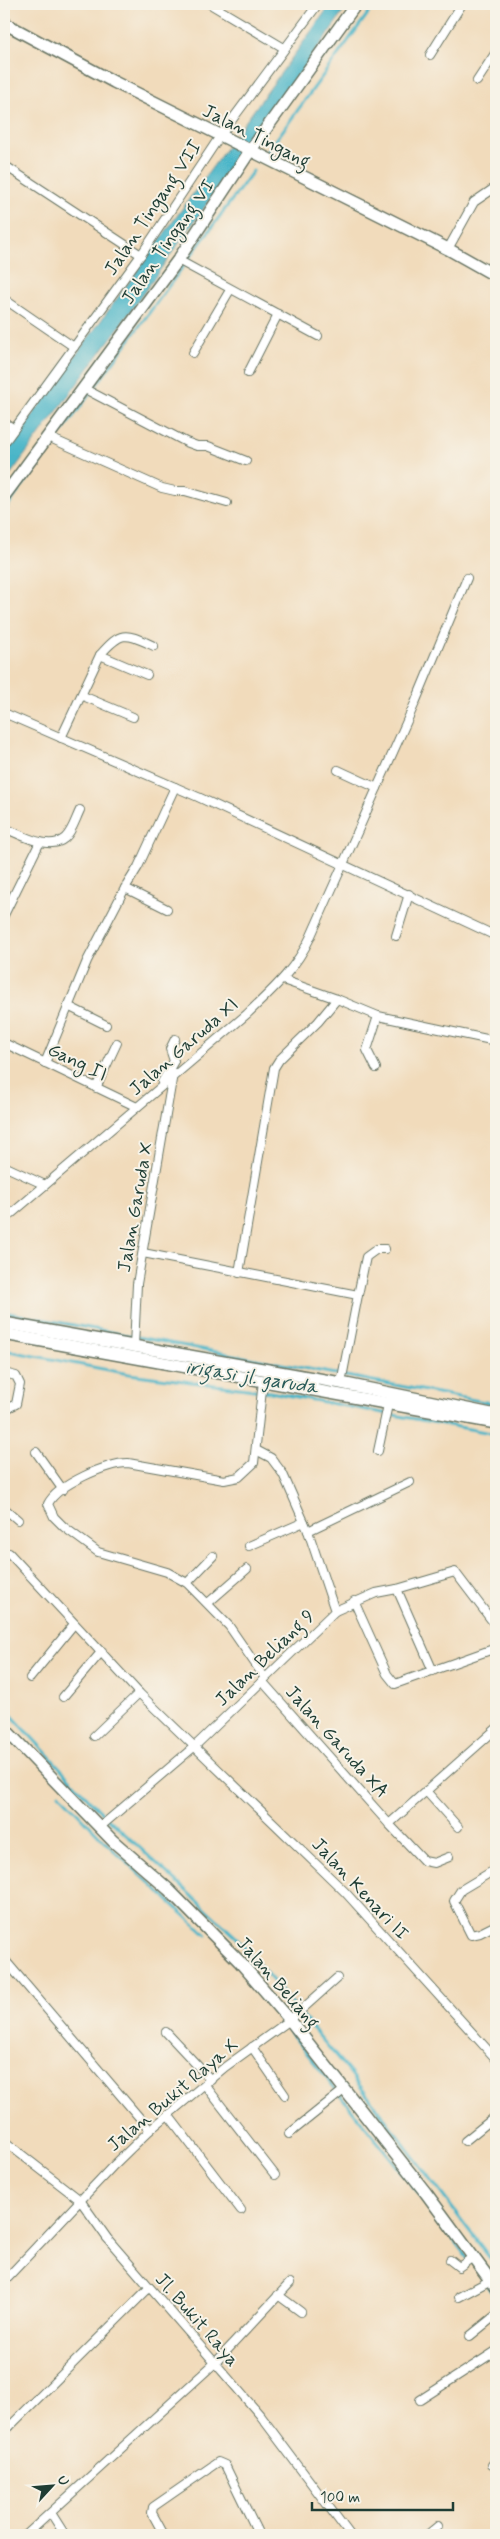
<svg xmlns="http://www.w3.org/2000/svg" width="500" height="2539" font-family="Mynerve,sans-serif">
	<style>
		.water { fill: #4ab5c8; stroke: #34797e }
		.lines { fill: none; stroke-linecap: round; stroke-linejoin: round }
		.stream { stroke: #4ab5c8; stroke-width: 3 }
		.street-casing { stroke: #687463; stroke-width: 10 }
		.secondary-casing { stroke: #687463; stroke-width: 14 }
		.street { stroke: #fff; stroke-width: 8 }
		.secondary { stroke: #fff; stroke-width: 11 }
		.labels { text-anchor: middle; stroke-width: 4; stroke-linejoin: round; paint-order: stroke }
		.street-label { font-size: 19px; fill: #1f3d34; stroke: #f7f3e8 }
		.water-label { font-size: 20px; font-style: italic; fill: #2a5b59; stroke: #f7f3e8 }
	</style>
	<rect width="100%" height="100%" fill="#f7f3e8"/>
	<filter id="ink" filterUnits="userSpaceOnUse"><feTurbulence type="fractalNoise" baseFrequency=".02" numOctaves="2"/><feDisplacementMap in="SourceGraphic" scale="10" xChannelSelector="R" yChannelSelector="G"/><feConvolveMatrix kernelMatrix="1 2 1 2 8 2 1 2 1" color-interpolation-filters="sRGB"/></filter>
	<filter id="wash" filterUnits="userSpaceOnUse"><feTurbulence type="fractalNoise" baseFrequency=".0096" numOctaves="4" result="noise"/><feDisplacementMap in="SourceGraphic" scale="20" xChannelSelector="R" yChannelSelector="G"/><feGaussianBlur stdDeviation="1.12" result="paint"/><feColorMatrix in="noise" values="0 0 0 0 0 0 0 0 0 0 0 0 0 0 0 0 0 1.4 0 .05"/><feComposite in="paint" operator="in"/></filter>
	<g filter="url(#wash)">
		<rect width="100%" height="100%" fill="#f1dbbb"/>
		<!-- water -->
		<polygon class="water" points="331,4 349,4 128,315 4,483 4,454"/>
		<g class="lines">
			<!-- stream -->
			<g class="stream">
				<polyline points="265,155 375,4"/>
				<polyline points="4,511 253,171"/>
				<polyline points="4,1312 496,1404"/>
				<polyline points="4,1350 129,1374 270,1392 496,1434"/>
				<polyline points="4,1707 97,1808 236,1937 351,2074 496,2266"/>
				<polyline points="59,1793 108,1845 206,1935"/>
				<polyline points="254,1987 421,2196 468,2259"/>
				<polyline points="485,2282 496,2299"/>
			</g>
		</g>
	</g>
	<g filter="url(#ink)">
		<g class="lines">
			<!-- street casing -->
			<g class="street-casing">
				<g id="street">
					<polyline points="210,4 284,48"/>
					<polyline points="430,55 462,4"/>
					<polyline points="477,81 496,52"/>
					<polyline points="4,165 141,255"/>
					<polyline points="448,249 474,202 496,187"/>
					<polyline points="178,260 318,336"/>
					<polyline points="4,299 74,347"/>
					<polyline points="193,353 230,290"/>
					<polyline points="248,373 278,314"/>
					<polyline points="83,388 186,442 197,446 208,446 246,461"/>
					<polyline points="4,422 14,429"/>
					<polyline points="48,437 162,488 175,491 185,491 227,503"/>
					<polyline points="4,443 141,255 220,136 318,4"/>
					<polyline points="100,655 147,675"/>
					<polyline points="83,696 133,717"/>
					<polyline points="4,713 198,797 496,936"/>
					<path d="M61,738l39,-83c22,-25 25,-22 54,-9"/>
					<polyline points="338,770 377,788"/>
					<path d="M4,828c16,6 45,24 61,10 7,-6 11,-20 15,-28"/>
					<polyline points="125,888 167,909"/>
					<polyline points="4,915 40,842"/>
					<polyline points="396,936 409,894"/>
					<polyline points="283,980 337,999 378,1016 496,1041"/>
					<polyline points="68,1006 106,1025"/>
					<polyline points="4,1043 137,1107"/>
					<polyline points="45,1063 87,961 125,888 138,867 175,787"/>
					<polyline points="376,1068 367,1050 378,1016"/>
					<polyline points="162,1082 174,1061 170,1049 175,1039"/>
					<polyline points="96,1088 117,1043"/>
					<polyline points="4,1166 45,1185"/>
					<path d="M4,1220l243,-206c25,-24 48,-44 63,-76l105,-235 52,-125"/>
					<polyline points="143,1253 358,1295 341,1383"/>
					<polyline points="239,1273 274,1068 279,1060 318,1022 337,999"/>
					<polyline points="358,1295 366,1257 377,1249 385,1249"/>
					<polyline points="134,1346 137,1284 173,1074"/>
					<polyline points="4,1373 16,1376 20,1384 16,1404 10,1407 4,1405"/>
					<path d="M263,1381l-9,82 -15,14 -15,3 -96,-17c-21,0 -71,22 -80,41l6,13 10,10 34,25 69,20 20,11 42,43 36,52"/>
					<polyline points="378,1451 389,1400"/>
					<polyline points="36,1452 63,1490"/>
					<polyline points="4,1508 18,1520"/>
					<polyline points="308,1531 410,1482"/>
					<polyline points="249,1546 304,1522"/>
					<polyline points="9,1553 139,1693 345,1892 496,2059"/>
					<polyline points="187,1583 213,1556"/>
					<polyline points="397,1589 433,1671"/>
					<polyline points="354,1601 387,1674 395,1684 496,1648"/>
					<polyline points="208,1603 247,1569"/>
					<polyline points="335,1611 376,1593 397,1589 455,1572 496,1626"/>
					<polyline points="30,1678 74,1624"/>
					<polyline points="262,1681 389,1824"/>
					<polyline points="63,1697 102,1651"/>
					<polyline points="94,1736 139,1693"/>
					<polyline points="426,1791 458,1827"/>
					<polyline points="100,1827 195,1746 335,1611 308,1531 283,1474 271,1458 256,1450"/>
					<polyline points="449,1857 434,1863 424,1861 389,1824 496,1729"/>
					<polyline points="496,1869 461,1890 454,1901 471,1935 480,1933 496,1925"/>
					<polyline points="4,1959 150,2130"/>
					<polyline points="166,2032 211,2080"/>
					<polyline points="252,2047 285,2095"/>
					<polyline points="205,2085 275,2175"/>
					<polyline points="169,2116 241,2210"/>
					<polyline points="289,2134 345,2089"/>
					<polyline points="4,2141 80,2200 107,2238 260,2415 350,2535"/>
					<polyline points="465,2141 496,2116"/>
					<polyline points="450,2260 459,2267 473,2257"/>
					<polyline points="4,2281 112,2167 150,2130 225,2067 290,2020 337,1978"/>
					<polyline points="278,2295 301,2312"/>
					<polyline points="459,2297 491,2280"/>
					<polyline points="470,2336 496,2315"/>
					<polyline points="420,2400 496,2351"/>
					<polyline points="4,2432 149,2288"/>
					<polyline points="492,2465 496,2461"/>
					<polyline points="51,2513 65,2535"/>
					<polyline points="26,2535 216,2362 290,2283"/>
					<polyline points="164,2535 152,2513 153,2507 218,2462 225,2465 259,2535"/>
					<polyline points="427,2535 438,2526"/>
				</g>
			</g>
			<!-- secondary casing -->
			<g class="secondary-casing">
				<g id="secondary">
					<polyline points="4,23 114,82 448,249 496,276"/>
					<polyline points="4,496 178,260 250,151 356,4"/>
					<polyline points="4,1323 341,1383 496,1415"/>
					<polyline points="4,1334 496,1423"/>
					<polyline points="4,1728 113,1841 168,1889 239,1961 290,2020 426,2193 496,2288"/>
				</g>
			</g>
			<!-- street -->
			<use href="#street" class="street"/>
			<!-- secondary -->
			<use href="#secondary" class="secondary"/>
		</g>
	</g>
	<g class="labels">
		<!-- street labels -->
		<g class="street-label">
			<text transform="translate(257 135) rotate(27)" y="7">Jalan Tingang</text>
			<text transform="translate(152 207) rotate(-56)" y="7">Jalan Tingang VII</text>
			<text transform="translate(167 241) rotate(-55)" y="7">Jalan Tingang VI</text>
			<text transform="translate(183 1046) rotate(-41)" y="7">Jalan Garuda XI</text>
			<text transform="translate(78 1061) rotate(26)" y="7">Gang II</text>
			<text transform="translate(134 1207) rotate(-80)" y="7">Jalan Garuda X</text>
			<text transform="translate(264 1657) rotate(-44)" y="7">Jalan Beliang 9</text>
			<text transform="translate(338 1741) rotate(48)" y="7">Jalan Garuda XA</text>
			<text transform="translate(361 1888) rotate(47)" y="7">Jalan Kenari II</text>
			<text transform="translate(279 1982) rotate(49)" y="7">Jalan Beliang</text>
			<text transform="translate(172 2094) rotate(-40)" y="7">Jalan Bukit Raya X</text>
			<text transform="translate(198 2319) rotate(49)" y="7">Jl. Bukit Raya</text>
		</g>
		<!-- water labels -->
		<g class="water-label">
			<text transform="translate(252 1376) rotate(9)" y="7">irigasi jl. garuda</text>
		</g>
	</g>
	<!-- margin -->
	<rect width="500" height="2539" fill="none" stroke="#f7f3e8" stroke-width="20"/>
	<!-- north arrow -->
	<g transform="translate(52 2486) rotate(64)" stroke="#f7f3e8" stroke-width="4" paint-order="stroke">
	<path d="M0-4L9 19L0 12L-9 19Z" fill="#1f3d34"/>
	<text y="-8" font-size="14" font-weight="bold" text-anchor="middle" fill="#1f3d34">U</text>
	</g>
	<!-- scale -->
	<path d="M312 2502v8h141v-8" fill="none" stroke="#1f3d34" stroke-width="2.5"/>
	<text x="320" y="2502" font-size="15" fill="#1f3d34" stroke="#f7f3e8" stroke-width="4" paint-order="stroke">100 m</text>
</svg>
